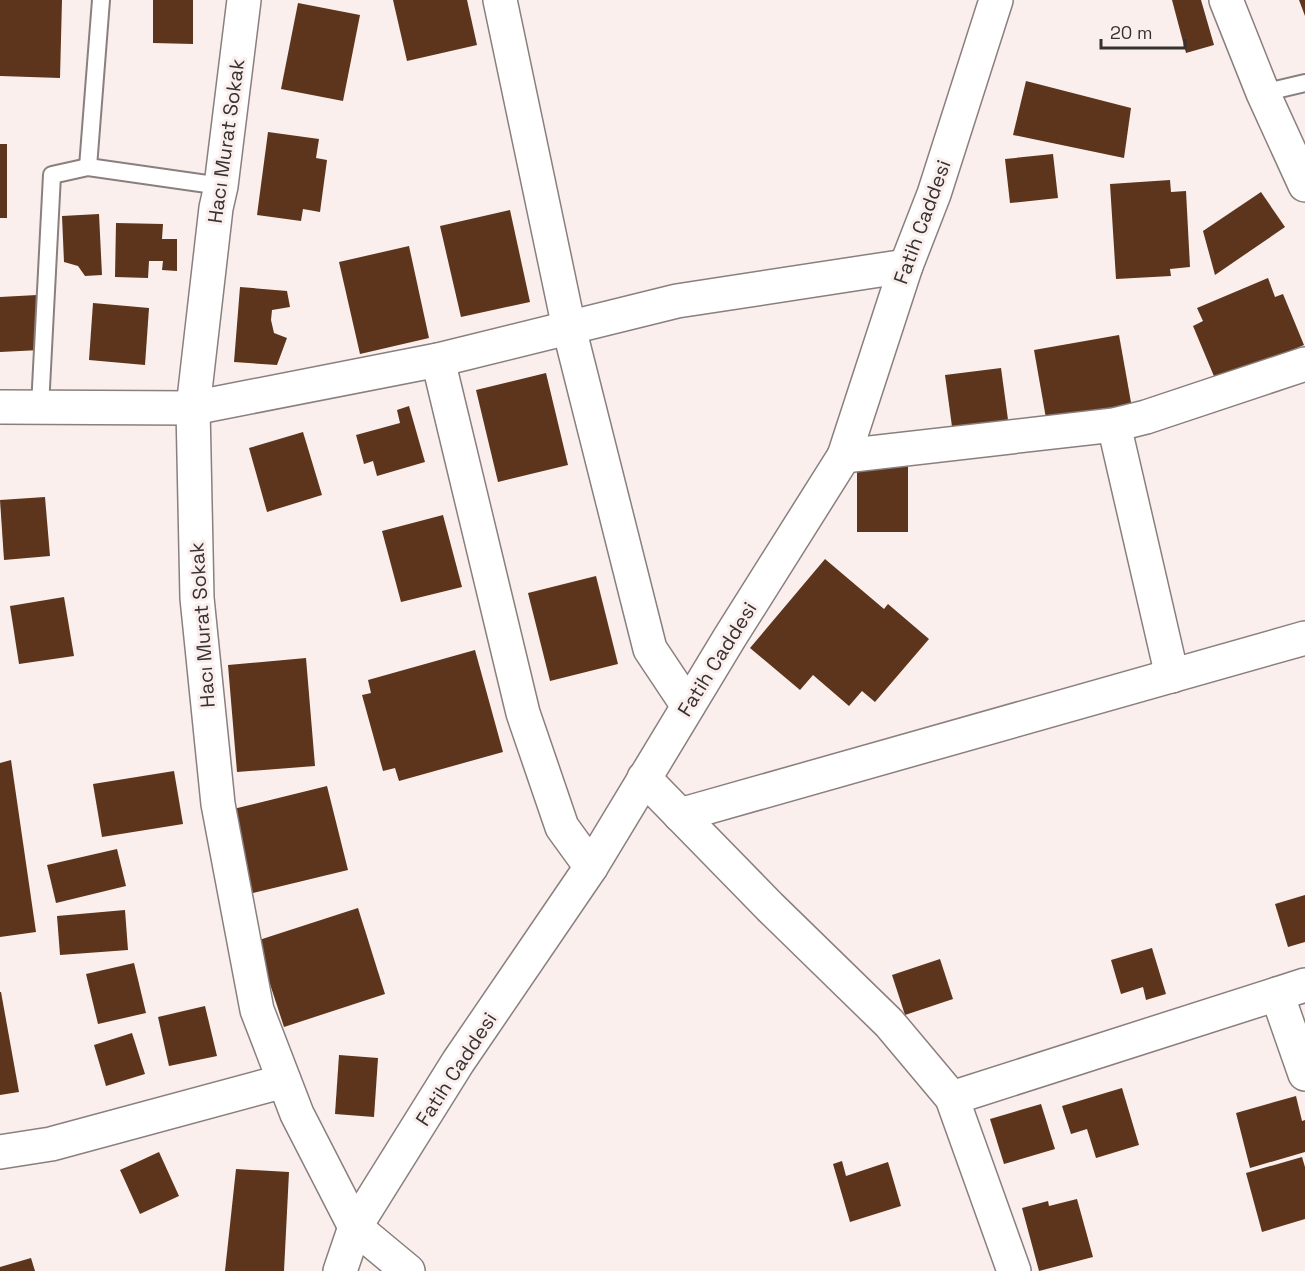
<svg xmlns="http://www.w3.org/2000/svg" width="1305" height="1271" font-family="'Space Grotesk',sans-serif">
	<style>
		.building { fill: #5c351c }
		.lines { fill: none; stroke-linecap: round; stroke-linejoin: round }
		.service-casing { stroke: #897f7e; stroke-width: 20 }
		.minor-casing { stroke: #897f7e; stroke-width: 36 }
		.tertiary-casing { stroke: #897f7e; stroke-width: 36 }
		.service { stroke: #fff; stroke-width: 16 }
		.minor { stroke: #fff; stroke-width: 33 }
		.tertiary { stroke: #fff; stroke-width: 33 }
		.labels { text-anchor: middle; stroke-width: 6; stroke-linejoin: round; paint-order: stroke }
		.street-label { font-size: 20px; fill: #373232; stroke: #faefed }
	</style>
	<rect width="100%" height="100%" fill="#faefed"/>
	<!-- building -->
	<g class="building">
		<polygon points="0,0 62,0 60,78 0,76"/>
		<polygon points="153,0 193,0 193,44 153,43"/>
		<polygon points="393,0 467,0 477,45 407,61"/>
		<polygon points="1172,0 1201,0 1214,45 1186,53"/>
		<polygon points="1299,0 1305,0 1305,16"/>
		<polygon points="298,3 360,15 343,101 281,89"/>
		<polygon points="1026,81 1131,108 1124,158 1013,135"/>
		<polygon points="268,132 319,139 316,158 327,160 320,212 303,209 301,221 257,215"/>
		<rect x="0" y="144" width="7" height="74"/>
		<polygon points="1053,154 1058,198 1010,203 1005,159"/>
		<polygon points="1170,180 1171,192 1186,191 1190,267 1170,269 1171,276 1116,279 1110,184"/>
		<polygon points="1261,192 1285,227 1215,275 1203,231"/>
		<polygon points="510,210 530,302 461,317 440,226"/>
		<polygon points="99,214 102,275 85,276 78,266 64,262 62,216"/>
		<polygon points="116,223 163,224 162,239 177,239 177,271 162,270 163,261 149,261 148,278 115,277"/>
		<polygon points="409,246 429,338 360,354 339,262"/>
		<polygon points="1268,278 1275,297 1283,294 1304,345 1216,381 1193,326 1203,321 1197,308"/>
		<polygon points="240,287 287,291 290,307 272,310 271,320 274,333 287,338 277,365 234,362"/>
		<polygon points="37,295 40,350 0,352 0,297"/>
		<polygon points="93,303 149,308 145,365 89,360"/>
		<polygon points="1119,335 1132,408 1047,424 1034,350"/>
		<polygon points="1001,368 1009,427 953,434 945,375"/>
		<polygon points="546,373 568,465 498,482 476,390"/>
		<polygon points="409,406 425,462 377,476 373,461 364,464 356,435 400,423 397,410"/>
		<polygon points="303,432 322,495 267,512 249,448"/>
		<rect x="857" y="466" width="51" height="66"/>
		<polygon points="45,497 50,556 4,560 0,500"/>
		<polygon points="443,515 462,587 401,602 382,531"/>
		<polygon points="825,559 884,609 888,604 929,639 875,702 862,691 849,706 813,675 800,690 750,648"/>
		<polygon points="596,576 618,664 550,681 528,593"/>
		<polygon points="64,597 74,656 19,664 10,606"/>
		<polygon points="475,650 503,752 399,781 395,768 383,771 362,695 371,693 368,680"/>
		<polygon points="306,658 315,766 237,772 228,665"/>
		<polygon points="11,760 36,932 0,937 0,763"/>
		<polygon points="174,771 183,824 102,837 93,784"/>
		<polygon points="327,786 348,870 245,895 225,811"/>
		<polygon points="117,849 126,886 56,903 47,865"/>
		<polygon points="1305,895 1305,942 1288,947 1275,904"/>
		<polygon points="358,908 385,994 284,1027 256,941"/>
		<polygon points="125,910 128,950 60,955 57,916"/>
		<polygon points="1152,948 1166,994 1146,1000 1143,987 1121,994 1111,960"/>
		<polygon points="940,959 953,999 905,1015 892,975"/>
		<polygon points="134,963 146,1013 98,1024 86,974"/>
		<polygon points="0,992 1,992 19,1092 0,1095"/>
		<polygon points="205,1006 217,1056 169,1066 158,1017"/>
		<polygon points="132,1033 145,1074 106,1086 94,1045"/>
		<polygon points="339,1055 378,1058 374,1117 335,1114"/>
		<polygon points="1122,1088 1139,1145 1096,1158 1087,1129 1071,1134 1062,1106"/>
		<polygon points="1296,1096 1302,1121 1305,1120 1305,1152 1250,1168 1236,1113"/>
		<polygon points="1041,1104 1055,1149 1004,1164 990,1119"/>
		<polygon points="159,1152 179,1196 140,1214 120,1170"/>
		<polygon points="1302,1157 1305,1167 1305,1219 1262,1232 1246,1173"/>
		<polygon points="842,1161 846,1176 888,1162 901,1206 850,1222 833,1164"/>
		<polygon points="236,1169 289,1172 284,1271 225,1271"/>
		<polygon points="1077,1199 1093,1257 1039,1271 1022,1208 1048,1201 1049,1206"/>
		<polygon points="31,1258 35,1271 0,1271 0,1267"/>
	</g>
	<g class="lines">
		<!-- service casing -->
		<g class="service-casing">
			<g id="service">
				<polyline points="1263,93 1305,83"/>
				<polyline points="88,167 101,0"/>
				<polyline points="40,407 52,175 88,167 221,186"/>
			</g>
		</g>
		<!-- minor casing -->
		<g class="minor-casing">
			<g id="minor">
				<polyline points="244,0 221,186 216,208 193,408 197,598 218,804 257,1010 297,1114 355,1227 408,1271"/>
				<polyline points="500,0 569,328 650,649 688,706"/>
				<polyline points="438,360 523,713 562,827 591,867"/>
				<polyline points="0,407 193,408 438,360 677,301 906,266"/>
				<polyline points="1114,425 1172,676"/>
				<polyline points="844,456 1114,425 1146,417 1305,364"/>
				<polyline points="644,778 770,907 889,1023 952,1098 1014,1271"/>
				<polyline points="680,815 1305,638"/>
				<polyline points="1277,994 1305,1074"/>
				<polyline points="952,1098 1305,985"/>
				<polyline points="0,1152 51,1144 284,1081"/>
			</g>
		</g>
		<!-- tertiary casing -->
		<g class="tertiary-casing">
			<g id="tertiary">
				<polyline points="1226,0 1263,93 1305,185"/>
				<polyline points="340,1271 355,1227 458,1062 591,867 730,637 844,456 906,266 934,194 996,0"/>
			</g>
		</g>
		<!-- service -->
		<use href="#service" class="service"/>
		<!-- minor -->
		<use href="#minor" class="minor"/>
		<!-- tertiary -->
		<use href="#tertiary" class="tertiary"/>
	</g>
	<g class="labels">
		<!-- street labels -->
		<g class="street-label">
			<text transform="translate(226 141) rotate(-82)" y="7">Hacı Murat Sokak</text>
			<text transform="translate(922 222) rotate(-70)" y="7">Fatih Caddesi</text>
			<text transform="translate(202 625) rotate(-94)" y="7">Hacı Murat Sokak</text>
			<text transform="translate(717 659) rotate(-58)" y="7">Fatih Caddesi</text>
			<text transform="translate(456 1069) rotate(-57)" y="7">Fatih Caddesi</text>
		</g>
	</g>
	<!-- scale -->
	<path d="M1101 39v9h84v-9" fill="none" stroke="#373232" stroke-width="3"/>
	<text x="1110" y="39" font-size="18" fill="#373232" stroke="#faefed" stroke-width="4.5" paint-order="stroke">20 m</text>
</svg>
